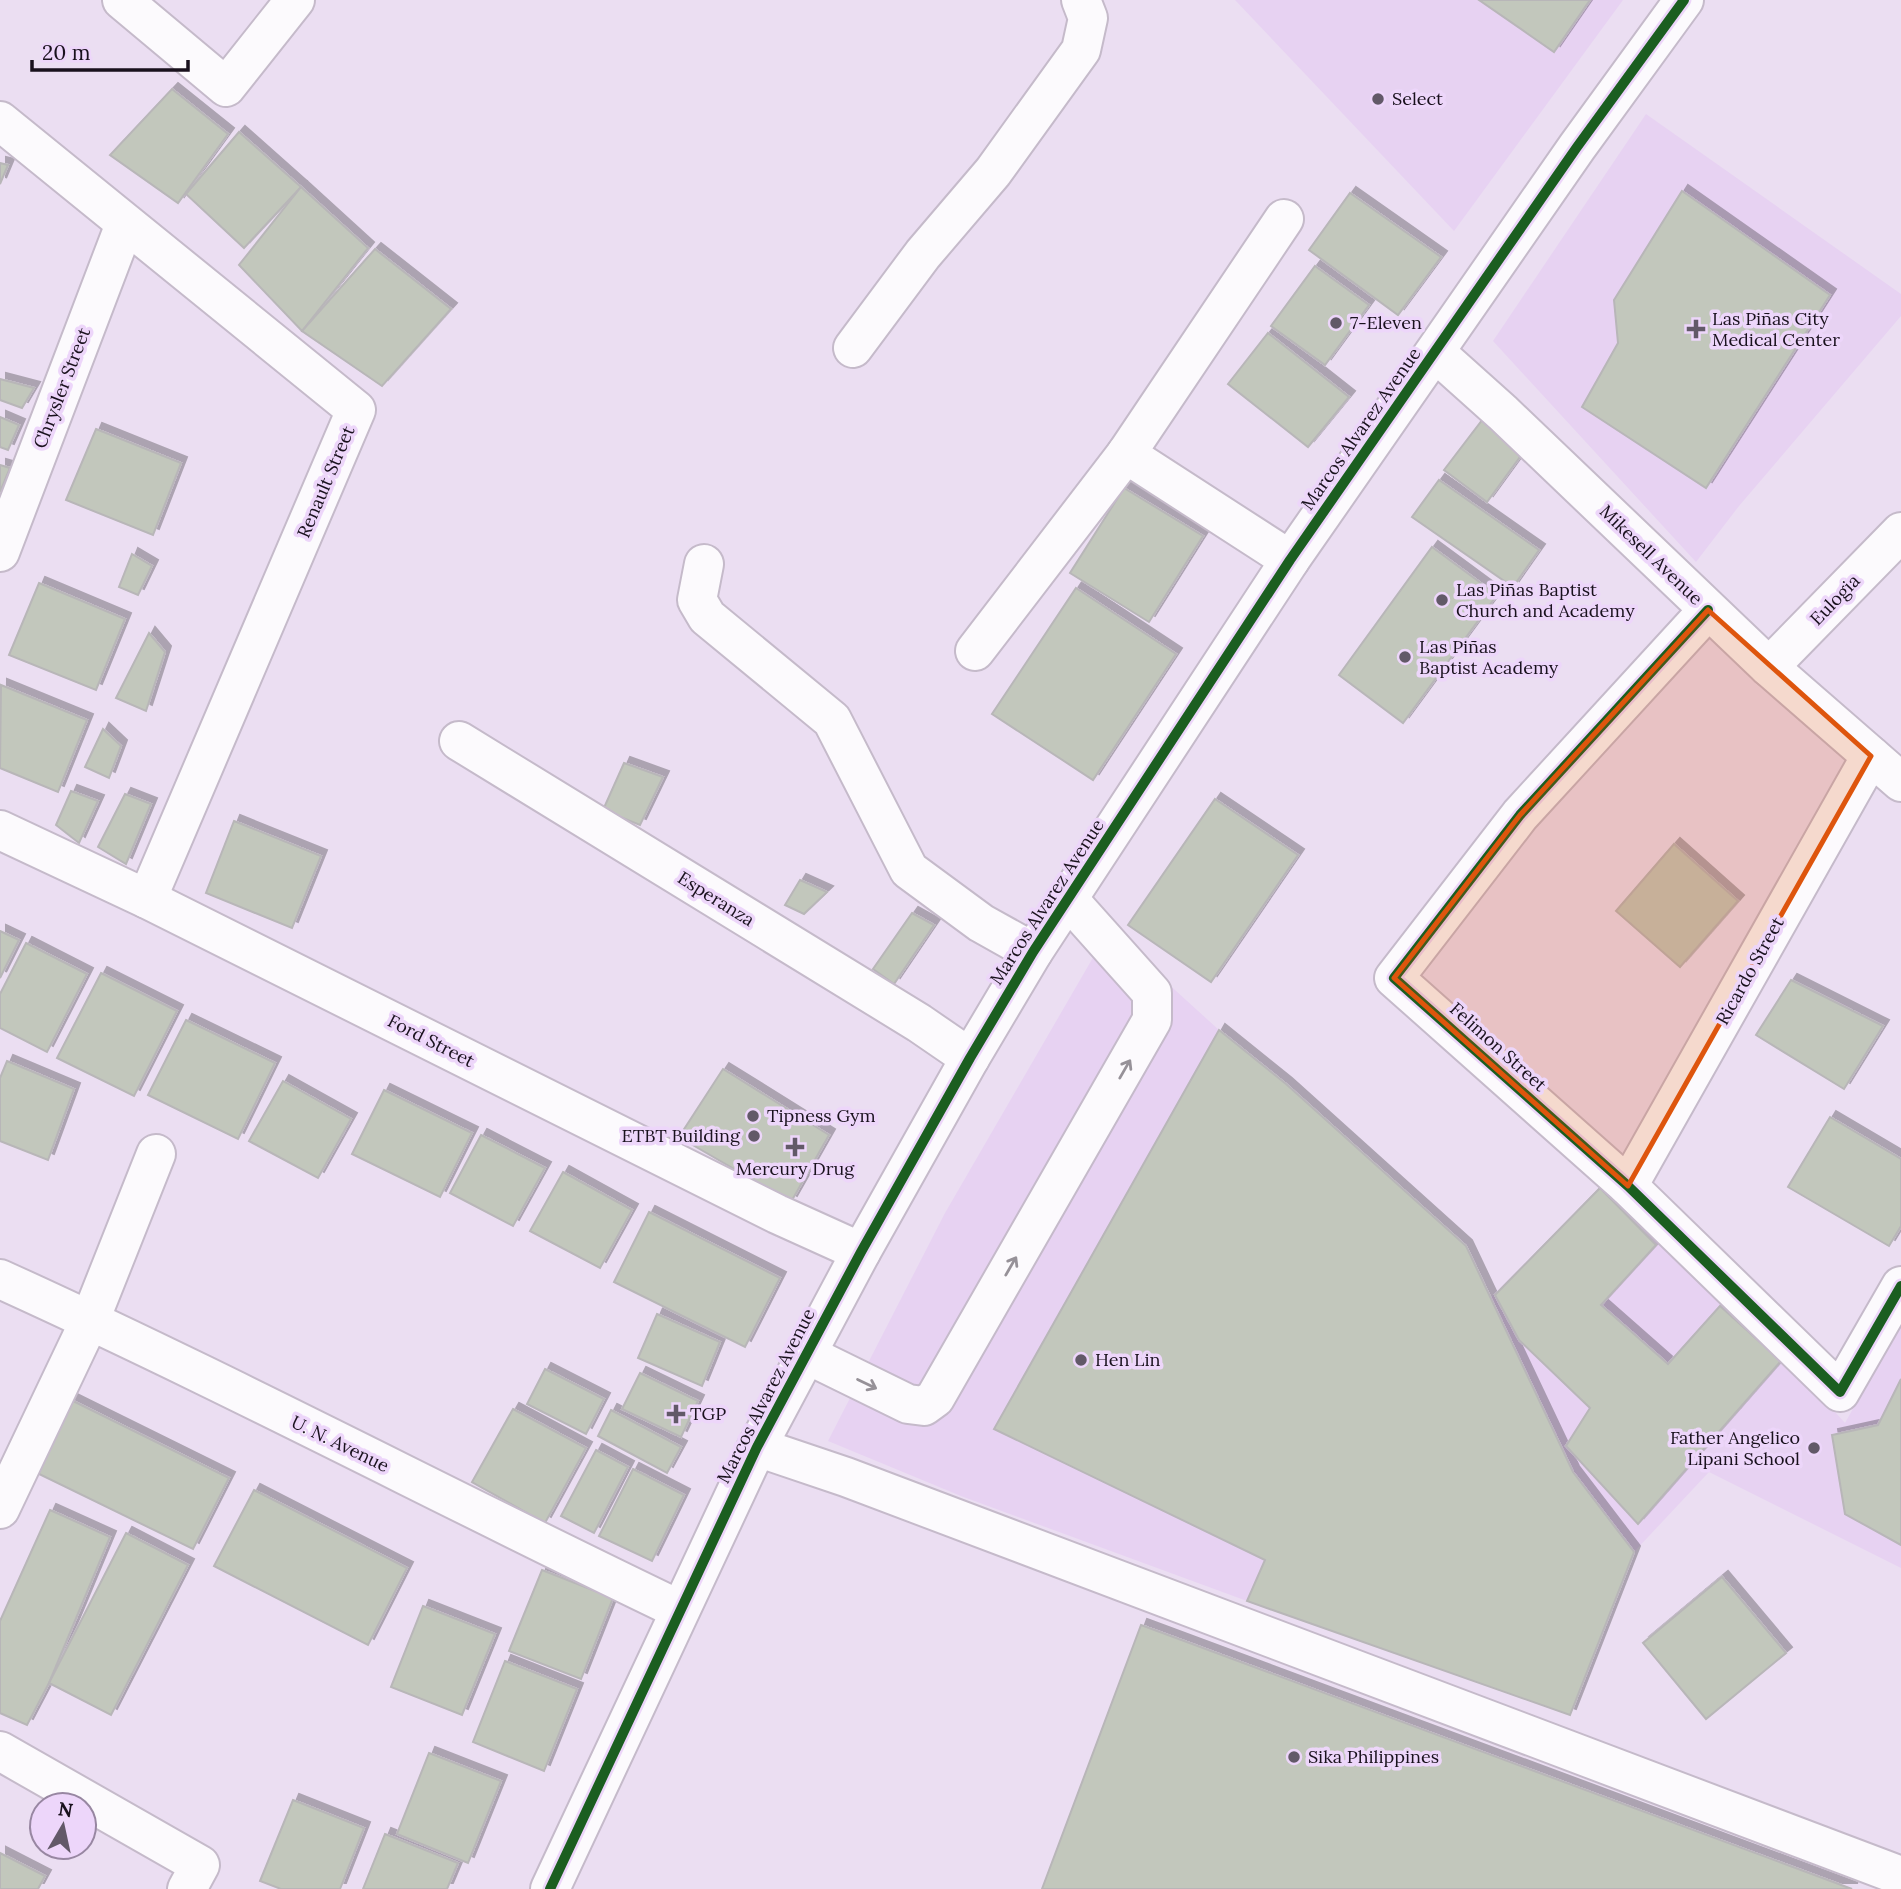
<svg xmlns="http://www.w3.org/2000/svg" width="1901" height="1889" font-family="Lora,serif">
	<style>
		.built { fill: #e7d2f2 }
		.building { fill: #c2c7bc; stroke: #b8b6b8; stroke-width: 2; filter: url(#shadow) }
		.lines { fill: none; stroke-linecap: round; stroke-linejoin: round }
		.minor-casing { stroke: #c5baca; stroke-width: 42 }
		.major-casing { stroke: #c5baca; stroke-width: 42 }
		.minor { stroke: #fcfafd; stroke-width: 38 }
		.major { stroke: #fcfafd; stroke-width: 38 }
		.cycleway-casing { stroke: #edd6fa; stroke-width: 15 }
		.cycleway { stroke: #1b5e20; stroke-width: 10 }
		.oneway { stroke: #969198 }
		.marked { fill: #de550d; fill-opacity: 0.2; stroke: #de550d; stroke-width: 5; stroke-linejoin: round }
		.poi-dot { fill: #625968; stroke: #edd6fa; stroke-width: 2.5 }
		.labels { text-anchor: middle; stroke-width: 7; stroke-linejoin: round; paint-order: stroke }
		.poi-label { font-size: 18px; fill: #19111d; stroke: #edd6fa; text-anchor: start }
		.street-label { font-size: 18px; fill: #19111d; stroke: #edd6fa }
	</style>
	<defs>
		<filter id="shadow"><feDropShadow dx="6" dy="-6" stdDeviation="0" flood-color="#0004"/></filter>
	</defs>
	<rect width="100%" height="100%" fill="#ebdef2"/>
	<!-- built -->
	<g class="built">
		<polygon points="1235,0 1623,0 1454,231"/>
		<polygon points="1646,114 1901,294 1901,316 1739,506 1696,562 1493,341"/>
		<polygon points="1109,930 1219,1030 1286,1084 1466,1246 1491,1297 1603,1185 1787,1359 1845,1423 1901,1323 1901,1568 1709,1472 1634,1552 1570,1715 1247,1601 961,1496 828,1441 945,1213"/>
	</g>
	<!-- building -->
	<g class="building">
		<polygon points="1479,0 1590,0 1554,52"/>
		<polygon points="172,89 228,134 178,203 110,155"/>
		<polygon points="239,132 301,187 244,248 186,194"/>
		<polygon points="0,163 8,165 0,184"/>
		<polygon points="301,187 368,248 302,331 239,265"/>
		<polygon points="1682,191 1830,295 1706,488 1582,407 1618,343 1614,300"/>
		<polygon points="1350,193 1441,257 1398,315 1309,250"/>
		<polygon points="375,249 451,309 382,386 302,331"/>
		<polygon points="1315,266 1369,305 1325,365 1271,326"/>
		<polygon points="1268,333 1349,397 1308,447 1228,384"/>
		<polygon points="0,379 34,388 22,408 0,400"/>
		<polygon points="0,417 19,425 8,450 0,447"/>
		<polygon points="1483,419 1525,450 1487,502 1444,470"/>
		<polygon points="96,429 181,463 153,535 66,500"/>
		<polygon points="0,465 10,468 0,492"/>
		<polygon points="1439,480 1539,550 1513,587 1412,517"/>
		<polygon points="1124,488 1203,536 1149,622 1070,573"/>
		<polygon points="1432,547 1497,595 1403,723 1339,675"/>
		<polygon points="132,554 152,566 138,595 119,587"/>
		<polygon points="39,583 125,619 96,690 9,655"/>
		<polygon points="1076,588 1176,654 1093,780 992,714"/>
		<polygon points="149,633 165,652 146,711 116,698"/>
		<polygon points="1,685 87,720 58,792 0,768"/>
		<polygon points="103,729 121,746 109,778 85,767"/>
		<polygon points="624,763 663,777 640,825 603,810"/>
		<polygon points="71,791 98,801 79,843 56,825"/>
		<polygon points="125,794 151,804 126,864 98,847"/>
		<polygon points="1215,799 1298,855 1211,982 1128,925"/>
		<polygon points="234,821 321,856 292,928 206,893"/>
		<polygon points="1674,844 1738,901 1680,967 1616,911"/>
		<polygon points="800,880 827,892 804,914 785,905"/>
		<polygon points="912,913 934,925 894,984 873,969"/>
		<polygon points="0,931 19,940 0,978"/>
		<polygon points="26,943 87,974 47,1052 0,1028 0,994"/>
		<polygon points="101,973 177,1011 134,1096 57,1058"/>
		<polygon points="1791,980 1883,1026 1844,1089 1756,1035"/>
		<polygon points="186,1020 275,1063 238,1139 148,1095"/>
		<polygon points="1219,1030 1286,1084 1466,1246 1573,1472 1634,1552 1570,1715 1247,1601 1265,1560 994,1429"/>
		<polygon points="7,1061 74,1089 48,1160 0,1141 0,1078"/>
		<polygon points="723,1069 829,1135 791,1202 679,1137"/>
		<polygon points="283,1081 351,1119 318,1178 249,1141"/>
		<polygon points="384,1090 472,1133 440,1197 352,1154"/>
		<polygon points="1830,1117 1901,1159 1901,1226 1889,1246 1788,1187"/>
		<polygon points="481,1135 545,1168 513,1226 450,1193"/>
		<polygon points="563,1172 632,1210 600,1268 530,1231"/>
		<polygon points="1600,1188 1656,1245 1601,1305 1668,1364 1720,1306 1781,1361 1638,1524 1566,1446 1590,1408 1519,1340 1495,1295"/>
		<polygon points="649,1212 780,1278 745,1347 614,1282"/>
		<polygon points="657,1314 720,1342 702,1386 638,1358"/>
		<polygon points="545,1369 604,1399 586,1434 527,1404"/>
		<polygon points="640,1373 698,1401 681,1437 622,1409"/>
		<polygon points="1901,1379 1901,1545 1845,1514 1832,1435 1878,1425"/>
		<polygon points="71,1400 229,1478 193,1549 35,1472"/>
		<polygon points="513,1409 586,1448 545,1523 472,1482"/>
		<polygon points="611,1410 681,1447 667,1473 598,1436"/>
		<polygon points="596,1450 628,1467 594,1533 561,1516"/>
		<polygon points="633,1469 684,1495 652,1561 599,1536"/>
		<polygon points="254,1490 407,1568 368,1645 214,1566"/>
		<polygon points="50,1510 110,1537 49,1683 27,1725 0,1713 0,1621"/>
		<polygon points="126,1533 188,1565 111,1715 49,1683"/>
		<polygon points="542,1570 613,1598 581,1679 509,1651"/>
		<polygon points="1722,1577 1786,1653 1706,1719 1643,1643"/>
		<polygon points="423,1606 495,1634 462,1715 391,1687"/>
		<polygon points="1141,1625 1852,1889 1042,1889"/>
		<polygon points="505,1661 577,1689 544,1771 473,1742"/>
		<polygon points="429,1753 501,1781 468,1863 397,1834"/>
		<polygon points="293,1800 364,1828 340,1889 281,1889 260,1881"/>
		<polygon points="385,1834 458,1863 447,1889 363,1889"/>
		<polygon points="0,1853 45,1876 38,1889 0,1889"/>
	</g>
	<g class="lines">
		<!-- minor casing -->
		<g class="minor-casing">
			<g id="minor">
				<polyline points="122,0 226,87 295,0"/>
				<polyline points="0,121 356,410 147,899"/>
				<polyline points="853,348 923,254 993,172 1081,50 1088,18 1081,0"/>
				<polyline points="1436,353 1503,413 1769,667 1901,782"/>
				<polyline points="1126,454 1290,560"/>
				<polyline points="0,552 125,224"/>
				<polyline points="704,564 697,600 707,617 832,720 909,870 981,923 1033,952"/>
				<polyline points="1708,610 1520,815 1394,978 1628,1186 1840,1392 1901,1286"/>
				<polyline points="975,651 1126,454 1284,219"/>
				<polyline points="1769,667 1901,532"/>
				<polyline points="459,741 919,1023 970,1058"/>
				<polyline points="0,830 147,899 777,1214 861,1252"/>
				<polyline points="1628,1186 1871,756"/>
				<path d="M0,1279c229,104 452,222 680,331"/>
				<polyline points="806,1354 908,1404 924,1406 935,1398 1152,1020 1152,993 1068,899"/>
				<polyline points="757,1447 846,1477 1901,1876"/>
				<polyline points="0,1509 90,1320 156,1154"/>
				<polyline points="0,1751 200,1865 187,1889"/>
			</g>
		</g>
		<!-- major casing -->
		<g class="major-casing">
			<polyline id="major" points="550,1889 757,1447 861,1252 970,1058 1033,952 1290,560 1577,147 1684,0"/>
		</g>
		<!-- minor -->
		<use href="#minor" class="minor"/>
		<!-- major -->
		<use href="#major" class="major"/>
		<!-- cycleway casing -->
		<g class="cycleway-casing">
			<g id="cycleway">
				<polyline points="1708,610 1520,815 1394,978 1628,1186 1840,1392 1901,1286"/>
				<polyline points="550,1889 757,1447 861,1252 970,1058 1033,952 1290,560 1577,147 1684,0"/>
			</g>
		</g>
		<!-- cycleway -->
		<use href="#cycleway" class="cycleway"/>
	</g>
	<!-- one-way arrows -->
	<defs><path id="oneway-shaft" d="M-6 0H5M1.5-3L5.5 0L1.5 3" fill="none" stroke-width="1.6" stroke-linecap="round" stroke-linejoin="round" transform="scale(1.75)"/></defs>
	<g class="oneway">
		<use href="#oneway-shaft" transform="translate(1125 1069) rotate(-60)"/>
		<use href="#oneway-shaft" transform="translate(1011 1266) rotate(-60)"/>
		<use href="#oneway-shaft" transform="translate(867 1384) rotate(26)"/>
	</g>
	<!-- marked area -->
	<path class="marked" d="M1708,610l163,146 -243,430 -234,-208 126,-163z"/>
	<!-- markers -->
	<g class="poi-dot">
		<circle cx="1378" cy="99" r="7"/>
		<circle cx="1336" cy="323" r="7"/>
		<path d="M1692.5 318.5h7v7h7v7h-7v7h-7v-7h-7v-7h7z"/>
		<circle cx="1442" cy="600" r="7"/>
		<circle cx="1405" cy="657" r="7"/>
		<circle cx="753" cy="1116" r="7"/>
		<circle cx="754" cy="1136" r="7"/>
		<path d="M791.5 1136.5h7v7h7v7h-7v7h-7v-7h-7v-7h7z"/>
		<circle cx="1081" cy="1360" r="7"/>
		<path d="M672.5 1403.5h7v7h7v7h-7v7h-7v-7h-7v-7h7z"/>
		<circle cx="1814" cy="1448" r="7"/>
		<circle cx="1294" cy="1757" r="7"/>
	</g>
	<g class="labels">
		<!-- poi labels -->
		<g class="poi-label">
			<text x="1392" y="105">Select</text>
			<text x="1712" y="325">Las Piñas City<tspan x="1712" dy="21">Medical Center</tspan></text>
			<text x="1350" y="329">7-Eleven</text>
			<text x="1456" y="596">Las Piñas Baptist<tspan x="1456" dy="21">Church and Academy</tspan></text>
			<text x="1419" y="653">Las Piñas<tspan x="1419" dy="21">Baptist Academy</tspan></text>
			<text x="767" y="1122">Tipness Gym</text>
			<text x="740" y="1142" text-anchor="end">ETBT Building</text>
			<text x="795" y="1175" text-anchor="middle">Mercury Drug</text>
			<text x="1095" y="1366">Hen Lin</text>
			<text x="690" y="1420">TGP</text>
			<text x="1800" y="1444" text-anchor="end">Father Angelico<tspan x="1800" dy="21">Lipani School</tspan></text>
			<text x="1308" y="1763">Sika Philippines</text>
		</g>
		<!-- street labels -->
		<g class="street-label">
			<text transform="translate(62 388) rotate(-69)" y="6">Chrysler Street</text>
			<text transform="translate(1361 429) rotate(-55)" y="6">Marcos Alvarez Avenue</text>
			<text transform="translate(326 482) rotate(-67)" y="6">Renault Street</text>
			<text transform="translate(1651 555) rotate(44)" y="6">Mikesell Avenue</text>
			<text transform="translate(1835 600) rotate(-46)" y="6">Eulogia</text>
			<text transform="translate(716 899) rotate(32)" y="6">Esperanza</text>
			<text transform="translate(1047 902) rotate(-57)" y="6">Marcos Alvarez Avenue</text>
			<text transform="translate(1750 971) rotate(-61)" y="6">Ricardo Street</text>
			<text transform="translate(431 1041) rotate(27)" y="6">Ford Street</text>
			<text transform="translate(1498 1047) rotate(42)" y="6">Felimon Street</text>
			<text transform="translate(766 1396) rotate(-63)" y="6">Marcos Alvarez Avenue</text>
			<text transform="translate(340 1444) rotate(26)" y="6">U. N. Avenue</text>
		</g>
	</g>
	<!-- north arrow -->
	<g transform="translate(63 1826) rotate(9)"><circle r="33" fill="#edd6fa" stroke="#9887a2" stroke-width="2"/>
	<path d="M0-5L12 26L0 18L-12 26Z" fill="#625968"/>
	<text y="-10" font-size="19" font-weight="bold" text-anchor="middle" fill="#19111d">N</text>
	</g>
	<!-- scale -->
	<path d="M32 60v10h156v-10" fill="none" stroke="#19111d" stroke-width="3.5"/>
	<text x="42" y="60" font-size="21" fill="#19111d" stroke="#edd6fa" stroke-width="5" paint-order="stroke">20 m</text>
</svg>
